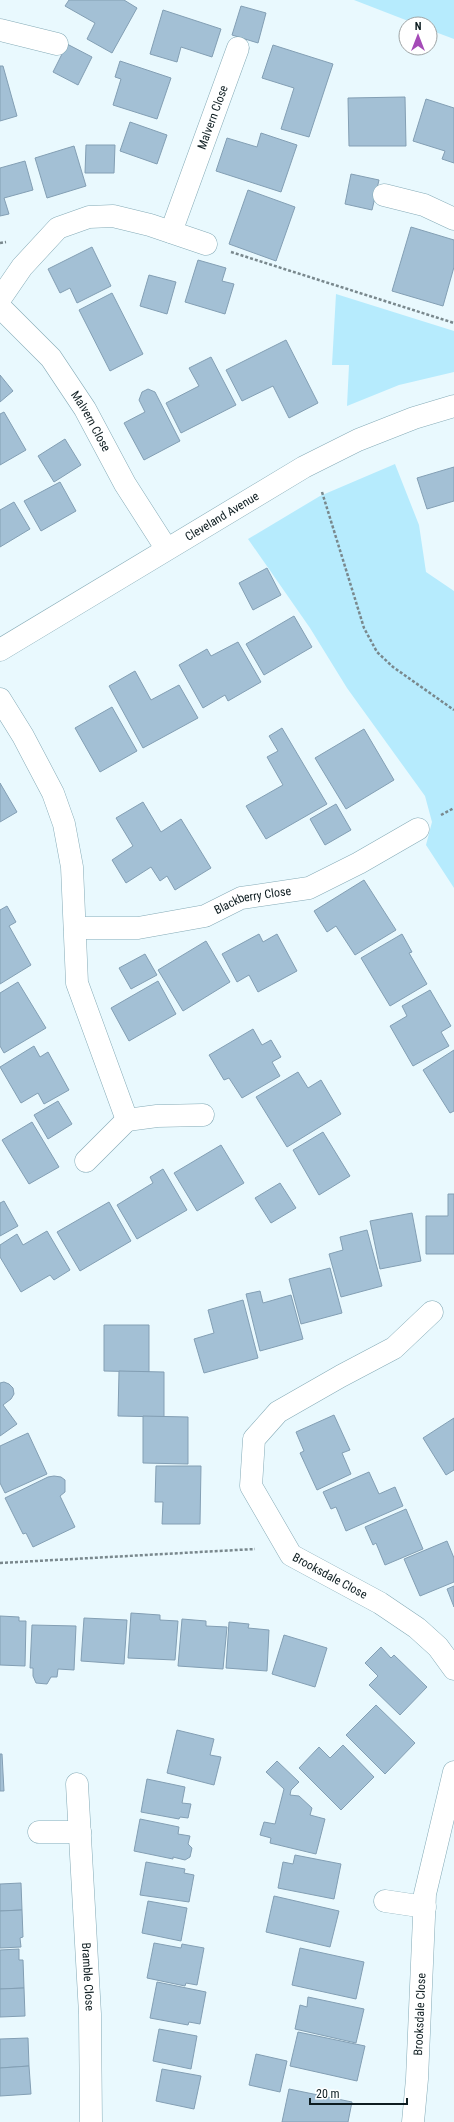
<svg xmlns="http://www.w3.org/2000/svg" width="454" height="2122" font-family="'Roboto Condensed',sans-serif">
	<style>
		.green { fill: #b6ebfd }
		.building { fill: #a3c0d5; stroke: #839fb4 }
		.lines { fill: none; stroke-linecap: round; stroke-linejoin: round }
		.minor-casing { stroke: #85abb7; stroke-width: 23 }
		.path { stroke: #79888d; stroke-width: 2.5; stroke-dasharray: 3 2; stroke-linecap: butt }
		.minor { stroke: #fff; stroke-width: 22 }
		.labels { text-anchor: middle; stroke-width: 4; stroke-linejoin: round; paint-order: stroke }
		.street-label { font-size: 12px; fill: #0e1d21; stroke: #fff }
	</style>
	<rect width="100%" height="100%" fill="#e9f9fe"/>
	<!-- green -->
	<g class="green">
		<polygon points="354,0 454,0 454,39 430,30 430,24 416,24"/>
		<polygon points="336,294 454,331 454,372 399,385 347,406 349,365 332,365"/>
		<polygon points="395,464 419,525 426,572 454,591 454,888 426,845 432,822 425,796 347,688 310,628 248,539 320,496"/>
	</g>
	<!-- building -->
	<g class="building">
		<polygon points="69,0 124,0 137,8 112,53 87,39 95,23 65,6"/>
		<polygon points="241,6 266,13 258,43 232,35"/>
		<polygon points="163,10 221,29 212,57 181,47 177,62 150,54"/>
		<polygon points="67,44 92,57 78,85 53,72"/>
		<polygon points="273,45 333,64 309,137 281,129 294,88 262,78"/>
		<polygon points="120,61 171,78 157,119 113,105 121,79 115,77"/>
		<polygon points="0,66 3,66 17,116 0,121"/>
		<polygon points="405,97 406,146 349,146 348,98"/>
		<polygon points="426,99 454,108 454,163 442,159 445,151 413,141"/>
		<polygon points="130,122 167,135 157,164 120,151"/>
		<polygon points="261,133 297,145 281,192 216,171 227,138 257,147"/>
		<polygon points="86,145 115,145 114,173 85,173"/>
		<polygon points="74,146 86,186 47,198 35,158"/>
		<polygon points="25,161 33,190 4,198 9,214 0,216 0,168"/>
		<polygon points="351,174 379,180 372,210 345,204"/>
		<polygon points="248,190 295,207 276,261 229,244"/>
		<polygon points="411,227 454,240 454,267 443,306 392,291"/>
		<polygon points="92,247 111,286 77,303 70,288 60,293 48,269"/>
		<polygon points="198,260 226,268 222,281 234,284 225,314 185,302"/>
		<polygon points="149,275 176,282 167,314 140,306"/>
		<polygon points="112,293 143,354 110,371 79,310"/>
		<polygon points="286,340 318,403 289,418 273,386 242,401 226,370"/>
		<polygon points="211,357 236,405 181,433 166,403 199,386 189,368"/>
		<polygon points="0,375 13,391 0,402"/>
		<polygon points="148,389 155,392 180,441 144,460 124,423 145,412 139,400 142,392"/>
		<polygon points="4,412 26,450 0,465 0,414"/>
		<polygon points="65,439 81,465 54,482 38,456"/>
		<polygon points="454,467 454,501 427,509 417,478"/>
		<polygon points="60,482 76,511 41,531 24,501"/>
		<polygon points="14,502 30,529 0,547 0,510"/>
		<polygon points="267,568 281,595 253,610 239,583"/>
		<polygon points="294,616 312,647 264,675 246,644"/>
		<polygon points="238,642 261,682 228,701 225,695 203,708 179,665 207,649 211,656"/>
		<polygon points="135,671 151,700 179,685 198,718 143,748 109,686"/>
		<polygon points="112,707 137,751 100,772 75,728"/>
		<polygon points="282,728 327,804 266,839 246,806 283,785 267,757 278,751 269,736"/>
		<polygon points="364,729 394,780 346,809 315,758"/>
		<polygon points="0,783 17,812 0,822"/>
		<polygon points="143,802 161,832 181,819 211,868 175,890 167,876 160,881 151,867 126,883 112,860 133,846 116,818"/>
		<polygon points="336,804 351,830 325,845 310,819"/>
		<polygon points="364,880 396,930 355,955 336,926 327,932 314,911"/>
		<polygon points="7,906 16,922 9,926 31,965 0,984 0,910"/>
		<polygon points="259,934 263,942 277,934 297,971 258,992 249,975 237,982 222,954"/>
		<polygon points="402,934 412,952 409,953 427,984 390,1006 361,958"/>
		<polygon points="206,941 230,982 183,1011 158,970"/>
		<polygon points="145,954 157,975 131,989 119,968"/>
		<polygon points="158,981 176,1014 129,1041 111,1008"/>
		<polygon points="18,982 46,1028 4,1053 0,1046 0,993"/>
		<polygon points="430,990 451,1026 441,1032 449,1046 413,1066 390,1026 407,1016 402,1006"/>
		<polygon points="253,1029 262,1045 271,1040 281,1057 272,1062 280,1076 242,1098 229,1078 224,1080 209,1055"/>
		<polygon points="34,1046 40,1057 48,1052 69,1090 44,1104 38,1093 21,1103 0,1067"/>
		<polygon points="454,1050 454,1111 450,1113 423,1070"/>
		<polygon points="298,1072 308,1088 321,1080 341,1114 287,1147 256,1097"/>
		<polygon points="58,1101 72,1124 48,1139 34,1115"/>
		<polygon points="32,1122 59,1167 29,1184 2,1140"/>
		<polygon points="323,1132 350,1176 319,1195 293,1150"/>
		<polygon points="221,1145 244,1183 197,1211 174,1173"/>
		<polygon points="163,1169 187,1210 137,1239 117,1205 153,1183 150,1177"/>
		<polygon points="280,1183 296,1208 271,1223 255,1198"/>
		<polygon points="448,1194 454,1194 454,1254 426,1254 426,1216 448,1216"/>
		<polygon points="4,1201 18,1226 0,1236 0,1203"/>
		<polygon points="109,1202 131,1241 80,1271 57,1232"/>
		<polygon points="412,1213 421,1261 380,1269 370,1221"/>
		<polygon points="367,1230 382,1286 341,1297 329,1254 343,1250 340,1237"/>
		<polygon points="47,1231 70,1270 54,1280 50,1275 21,1292 0,1257 0,1245 17,1234 23,1245"/>
		<polygon points="330,1268 342,1313 301,1324 289,1279"/>
		<polygon points="260,1291 263,1303 291,1295 303,1339 260,1351 246,1294"/>
		<polygon points="243,1300 258,1358 204,1373 194,1339 214,1333 208,1310"/>
		<polygon points="104,1325 149,1325 149,1372 104,1371"/>
		<polygon points="119,1371 164,1372 164,1417 118,1416"/>
		<polygon points="4,1382 9,1384 13,1388 14,1394 11,1399 3,1405 17,1424 0,1436 0,1383"/>
		<polygon points="334,1415 350,1450 342,1453 351,1474 317,1490 300,1453 304,1451 296,1432"/>
		<polygon points="143,1416 188,1417 188,1464 143,1463"/>
		<polygon points="454,1418 454,1470 446,1475 423,1438"/>
		<polygon points="28,1433 47,1474 5,1493 0,1483 0,1446"/>
		<polygon points="156,1466 201,1466 200,1524 162,1524 163,1502 155,1502"/>
		<polygon points="369,1472 379,1494 395,1487 403,1506 346,1531 336,1507 331,1509 323,1492"/>
		<polygon points="54,1476 61,1477 65,1480 65,1492 60,1496 75,1527 33,1547 26,1533 23,1534 5,1498 48,1477"/>
		<polygon points="406,1509 423,1549 385,1565 376,1543 373,1545 365,1527"/>
		<polygon points="447,1541 454,1558 454,1582 420,1596 404,1559"/>
		<polygon points="454,1586 454,1607 447,1589"/>
		<polygon points="131,1613 160,1615 160,1620 178,1621 175,1660 128,1658"/>
		<polygon points="0,1616 19,1617 19,1621 26,1621 25,1666 0,1665"/>
		<polygon points="84,1618 127,1620 124,1664 81,1661"/>
		<polygon points="182,1619 206,1621 206,1626 227,1627 223,1669 178,1666"/>
		<polygon points="229,1622 249,1624 248,1628 269,1630 267,1671 226,1668"/>
		<polygon points="32,1625 76,1626 74,1670 58,1669 57,1677 51,1677 47,1684 36,1683 33,1676 33,1668 30,1668"/>
		<polygon points="284,1635 327,1648 315,1687 272,1674"/>
		<polygon points="381,1647 391,1658 394,1655 427,1687 400,1715 369,1685 378,1676 365,1663"/>
		<polygon points="376,1705 415,1743 385,1774 346,1735"/>
		<polygon points="177,1730 214,1739 210,1755 221,1757 214,1785 167,1773"/>
		<polygon points="343,1745 374,1777 341,1810 299,1768 319,1747 330,1758"/>
		<polygon points="0,1754 2,1754 4,1791 0,1791"/>
		<polygon points="277,1761 299,1782 291,1790 290,1795 299,1796 312,1808 310,1815 325,1819 316,1854 270,1843 271,1838 260,1835 264,1822 275,1824 284,1789 266,1772"/>
		<polygon points="147,1779 185,1787 182,1803 191,1804 188,1818 180,1817 179,1819 141,1812"/>
		<polygon points="140,1819 179,1827 178,1834 190,1836 188,1844 192,1848 190,1857 185,1860 173,1857 173,1859 134,1851"/>
		<polygon points="295,1855 341,1864 334,1899 278,1888 283,1862 293,1864"/>
		<polygon points="146,1862 185,1869 184,1873 194,1875 189,1902 140,1895"/>
		<polygon points="21,1883 22,1910 0,1911 0,1884"/>
		<polygon points="274,1896 339,1911 330,1947 266,1932"/>
		<polygon points="148,1901 187,1908 181,1941 142,1933"/>
		<polygon points="22,1910 23,1937 20,1938 21,1947 0,1948 0,1911"/>
		<polygon points="154,1943 181,1948 182,1944 204,1948 197,1985 186,1983 185,1986 147,1978"/>
		<polygon points="300,1948 364,1962 356,1999 292,1985"/>
		<polygon points="19,1949 19,1960 23,1960 24,1988 0,1989 0,1950"/>
		<polygon points="157,1982 206,1992 200,2024 189,2022 188,2025 150,2018"/>
		<polygon points="24,1988 25,2016 0,2017 0,1989"/>
		<polygon points="308,1997 364,2009 356,2043 295,2029 300,2005 307,2007"/>
		<polygon points="159,2029 197,2036 191,2069 153,2061"/>
		<polygon points="298,2032 365,2046 357,2081 290,2066"/>
		<polygon points="28,2038 29,2066 0,2068 0,2039"/>
		<polygon points="256,2054 287,2061 280,2092 249,2085"/>
		<polygon points="29,2066 31,2094 0,2096 0,2068"/>
		<polygon points="162,2069 201,2076 194,2109 156,2101"/>
		<polygon points="289,2089 352,2102 348,2122 282,2122"/>
	</g>
	<g class="lines">
		<!-- minor casing -->
		<g class="minor-casing">
			<g id="minor">
				<polyline points="0,30 57,44"/>
				<polyline points="384,195 424,205 454,219"/>
				<path id="s1" d="M171,232l67,-184"/>
				<polyline points="0,299 22,267 58,228 89,217 113,216 150,225 206,244"/>
				<path id="s2" d="M0,307l51,51 34,51 40,75 41,64"/>
				<path id="s3" d="M0,650l304,-183 54,-27 56,-22 40,-12"/>
				<polyline points="0,699 23,736 53,793 64,824 72,867 77,983 127,1120 157,1116 203,1115"/>
				<path id="s4" d="M75,928h63l67,-12 36,-18 68,-10 50,-25 59,-34"/>
				<polyline points="86,1161 127,1120"/>
				<path id="s5" d="M432,1312l-38,36 -53,28 -63,36 -24,27 -3,47 40,69 89,48 37,25 21,19 16,22"/>
				<path id="s6" d="M77,1784l13,230 1,108"/>
				<polyline points="39,1832 80,1832"/>
				<polyline points="385,1901 425,1907"/>
				<path id="s7" d="M413,2122l4,-43 8,-185 29,-122"/>
			</g>
		</g>
		<!-- path -->
		<g class="path">
			<polyline points="0,243 6,242"/>
			<polyline points="231,252 454,323"/>
			<polyline points="322,492 364,628 377,652 393,667 454,710"/>
			<polyline points="441,815 454,808"/>
			<polyline points="0,1563 255,1549"/>
		</g>
		<!-- minor -->
		<use href="#minor" class="minor"/>
	</g>
	<g class="labels">
		<!-- street labels -->
		<g class="street-label">
			<text dy="4" stroke="none"><textPath href="#s1" startOffset="122">Malvern Close</textPath></text>
			<text dy="4" stroke="none"><textPath href="#s2" startOffset="147">Malvern Close</textPath></text>
			<text dy="4" stroke="none"><textPath href="#s3" startOffset="259">Cleveland Avenue</textPath></text>
			<text dy="4" stroke="none"><textPath href="#s4" startOffset="182">Blackberry Close</textPath></text>
			<text dy="4" stroke="none"><textPath href="#s5" startOffset="392">Brooksdale Close</textPath></text>
			<text dy="4" stroke="none"><textPath href="#s6" startOffset="193">Bramble Close</textPath></text>
			<text dy="4" stroke="none"><textPath href="#s7" startOffset="108">Brooksdale Close</textPath></text>
		</g>
	</g>
	<!-- north arrow -->
	<g transform="translate(418 36)"><circle r="19" fill="#ffffff" stroke="#9fa5a6"/>
	<path d="M0-3L7 15L0 10L-7 15Z" fill="#a54bb7"/>
	<text y="-6" font-size="11" font-weight="bold" text-anchor="middle" fill="#0e1d21">N</text>
	</g>
	<!-- scale -->
	<path d="M310 2098v6h97v-6" fill="none" stroke="#0e1d21" stroke-width="2"/>
	<text x="316" y="2098" font-size="12" fill="#0e1d21" stroke="#ffffff" stroke-width="3" paint-order="stroke">20 m</text>
</svg>
